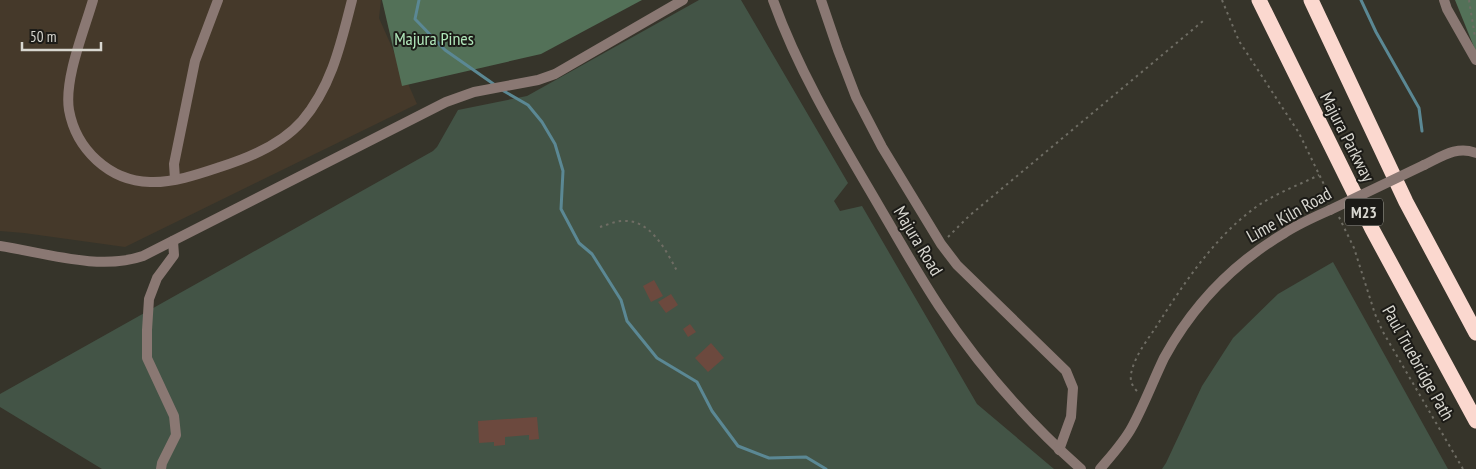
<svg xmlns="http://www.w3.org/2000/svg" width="1476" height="469" font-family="'PT Sans Narrow',sans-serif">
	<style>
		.education { fill: #45392a }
		.green { fill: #435446 }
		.forest { fill: #537158 }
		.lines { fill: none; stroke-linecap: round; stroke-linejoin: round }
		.stream { stroke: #5b8894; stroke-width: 3 }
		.building { fill: #6c493e }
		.path { stroke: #6f6d64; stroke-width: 2; stroke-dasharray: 2.5 4; stroke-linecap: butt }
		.minor { stroke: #8a7873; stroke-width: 10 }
		.highway { stroke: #fbd8cf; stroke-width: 15 }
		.minor-bridge { stroke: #8a7873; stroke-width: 10 }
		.labels { text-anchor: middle; stroke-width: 4; stroke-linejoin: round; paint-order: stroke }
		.shield { fill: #1c1b17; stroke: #a09f98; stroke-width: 1 }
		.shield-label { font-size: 16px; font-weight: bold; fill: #d8d7d0 }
		.park-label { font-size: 18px; fill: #b0e6ba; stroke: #1c1b17 }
		.street-label { font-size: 18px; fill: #d8d7d0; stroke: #1c1b17 }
	</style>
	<rect width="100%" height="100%" fill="#36342a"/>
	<!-- education -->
	<polygon class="education" points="0,0 381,0 379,18 417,104 125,247 24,233 0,231"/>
	<!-- green -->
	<g class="green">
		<polygon points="699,0 741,0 848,183 834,201 840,211 862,206 977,404 1054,469 102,469 0,407 0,394 433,151 437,147 458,110 527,96"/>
		<polygon points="1333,262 1448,469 1162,469 1166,463 1202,386 1233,338 1278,294"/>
	</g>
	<!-- forest -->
	<g class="forest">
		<polygon points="382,0 642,0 541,54 402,86"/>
		<polygon points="1455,0 1476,0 1476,52"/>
	</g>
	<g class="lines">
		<!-- stream -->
		<g class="stream">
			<polyline points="419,0 415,19 445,50 495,85"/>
			<polyline points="1361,0 1376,32 1419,108 1422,131"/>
			<polyline points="502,90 528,105 542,122 555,144 563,171 561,209 579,243 592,254 621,300 627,321 657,358 697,382 712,411 738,446 769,458 806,457 826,469"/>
		</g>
	</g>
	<!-- building -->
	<g class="building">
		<polygon points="654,280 663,296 651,302 643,286"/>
		<polygon points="671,294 678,305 666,313 658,302"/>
		<polygon points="690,324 696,332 688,337 683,329"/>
		<polygon points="711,343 724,358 708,372 695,358"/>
		<polygon points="537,417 539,439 529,440 529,435 505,437 505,445 494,446 494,442 479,443 478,421"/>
	</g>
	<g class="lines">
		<!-- path -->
		<g class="path">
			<polyline points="1222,0 1239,41 1299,133 1331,199"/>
			<polyline points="1469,0 1475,37"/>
			<polyline points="1339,217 1354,248 1375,314 1383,332 1463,469"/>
			<path d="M600,227c7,-2 15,-6 23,-6 27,-2 43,29 54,50"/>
			<polyline points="948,237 969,216 1203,21"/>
			<path d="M1137,391c-5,-5 -7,-10 -6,-17 3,-16 14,-31 23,-44 27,-42 57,-89 98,-120 19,-15 45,-24 67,-35"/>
		</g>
		<!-- minor -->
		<g class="minor">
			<path d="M93,0c-9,31 -29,79 -24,110 7,39 40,71 81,72 23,1 49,-8 70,-15 29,-9 61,-22 82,-46 30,-35 39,-78 50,-121"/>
			<path d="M773,0c24,67 60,128 96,189 23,39 45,79 70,117 40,60 88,115 142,163"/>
			<polyline points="821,0 838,50 856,97 882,147 941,244 957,265 1066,371 1073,388 1071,417 1059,450"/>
			<polyline points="1444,0 1447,9 1476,60"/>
			<path d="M1424,165c17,-8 33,-20 52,-12"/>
			<polyline points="175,179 174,164 195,61 218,0"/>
			<path d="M0,246c45,7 100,25 143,10l303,-154 28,-10 64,-12 17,-6 128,-74"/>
			<polyline points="161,469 162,463 176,435 174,416 147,358 147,330 149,299 157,278 174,255 173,241"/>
			<path d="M1100,469c11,-13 24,-27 32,-42 12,-22 21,-46 32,-69 29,-53 67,-93 119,-124 15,-10 31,-17 47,-24"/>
		</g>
		<!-- highway -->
		<g class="highway">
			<polyline points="1259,0 1372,229 1476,421"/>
			<polyline points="1311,0 1406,202 1476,333"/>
		</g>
		<!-- minor-bridge -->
		<polyline class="minor-bridge" points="1330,210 1424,165"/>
	</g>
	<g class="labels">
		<!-- shield labels -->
		<rect class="shield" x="1345" y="198.5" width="38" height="27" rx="4"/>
		<g class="shield-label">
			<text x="1364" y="218">M23</text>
		</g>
		<!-- park labels -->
		<g class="park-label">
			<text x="434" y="45">Majura Pines</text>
		</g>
		<!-- street labels -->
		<g class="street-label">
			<text transform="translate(1347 137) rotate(63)" y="6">Majura Parkway</text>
			<text transform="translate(1289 215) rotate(-29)" y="6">Lime Kiln Road</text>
			<text transform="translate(918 241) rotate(59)" y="6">Majura Road</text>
			<text transform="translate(1418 363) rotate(61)" y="6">Paul Truebridge Path</text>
		</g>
	</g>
	<!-- scale -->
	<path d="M22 42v8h79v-8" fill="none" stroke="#d8d7d0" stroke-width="2.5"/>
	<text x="30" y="42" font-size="15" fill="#d8d7d0" stroke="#1c1b17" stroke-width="4" paint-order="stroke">50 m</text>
</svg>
